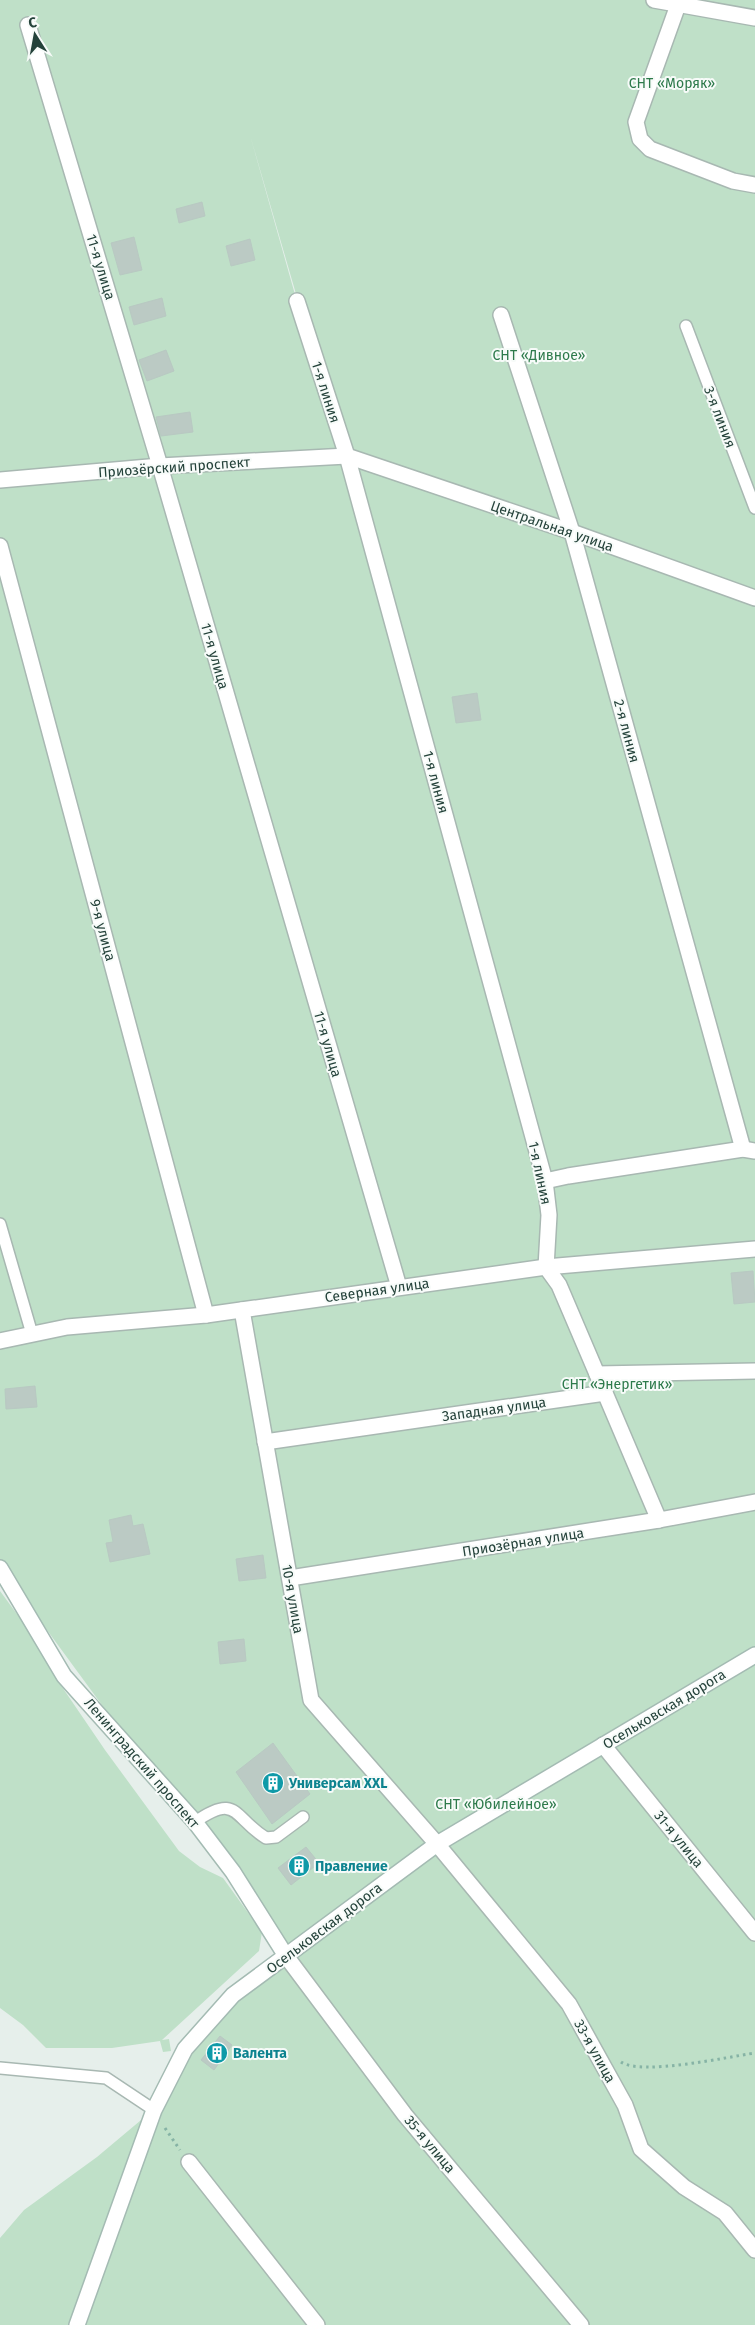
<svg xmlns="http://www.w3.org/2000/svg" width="755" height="2325" font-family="'Fira Sans',sans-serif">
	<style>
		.green { fill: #bfe0c8; fill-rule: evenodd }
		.building { fill: #bbcac4; stroke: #b8c9c2 }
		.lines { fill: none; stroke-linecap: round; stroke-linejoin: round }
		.lane-casing { stroke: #a8b8b2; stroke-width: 14 }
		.street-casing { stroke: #a8b8b2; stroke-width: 18 }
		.secondary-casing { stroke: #a4bbb3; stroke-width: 18 }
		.path { stroke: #86b3a5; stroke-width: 3; stroke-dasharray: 2.5 4; stroke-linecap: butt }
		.lane { stroke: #fff; stroke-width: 11 }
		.street { stroke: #fff; stroke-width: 15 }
		.secondary { stroke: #fff; stroke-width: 15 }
		.labels { text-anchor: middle; stroke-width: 4; stroke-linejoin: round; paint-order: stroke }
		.park-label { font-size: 14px; fill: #2d7a4b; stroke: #f7fbf9 }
		.street-label { font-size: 14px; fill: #24423a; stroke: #f7fbf9 }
		.culture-label { font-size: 14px; font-weight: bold; fill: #0d838f; stroke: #f7fbf9; text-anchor: start }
	</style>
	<rect width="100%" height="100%" fill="#e6efeb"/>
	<!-- green -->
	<g class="green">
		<path d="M0,0h755v2325h-755v-87l24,-28 73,-53 56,-47 32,-61 101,-93 -286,-390zM250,135l301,1040 -6,6z"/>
		<polygon points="0,1591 25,1625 58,1681 105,1750 179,1851 200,1867 223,1878 262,1932 259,1951 162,2040 169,2039 171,2051 163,2052 160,2041 112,2048 46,2048 23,2025 0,2008"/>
	</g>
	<!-- building -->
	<g class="building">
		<polygon points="202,202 205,216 179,223 176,209"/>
		<polygon points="134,237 142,270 120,275 111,243"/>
		<polygon points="250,239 255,260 231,266 226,246"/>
		<polygon points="162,298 166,316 134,325 129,307"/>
		<polygon points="166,350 174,371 147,381 139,360"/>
		<polygon points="190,412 193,432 161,436 156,417"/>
		<polygon points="477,693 481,720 456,723 452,697"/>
		<polygon points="753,1271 755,1302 734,1304 731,1273"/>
		<polygon points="35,1386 37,1407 6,1409 5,1389"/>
		<polygon points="131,1515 133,1526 143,1524 150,1554 110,1562 106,1543 113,1542 109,1520"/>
		<polygon points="263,1555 266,1578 239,1581 236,1559"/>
		<polygon points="244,1639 246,1661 220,1664 218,1642"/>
		<polygon points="273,1743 310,1794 272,1824 236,1772"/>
		<polygon points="306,1847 319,1863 291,1885 278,1868"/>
		<polygon points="220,2036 232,2045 214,2070 201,2060"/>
	</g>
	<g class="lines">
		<!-- lane casing -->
		<g class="lane-casing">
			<g id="lane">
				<polyline points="686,326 755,508"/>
				<polyline points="0,1224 32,1334"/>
				<path d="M195,1822c43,-30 38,-4 71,16l10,-1 27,-20"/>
				<polyline points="0,2068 106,2078 154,2110"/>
			</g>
		</g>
		<!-- street casing -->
		<g class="street-casing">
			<g id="street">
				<polyline points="654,0 755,18"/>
				<polyline points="678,5 636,122 640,139 650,149 733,181 755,185"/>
				<polyline points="28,25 160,466 399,1287"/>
				<polyline points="297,301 347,456 545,1181 549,1215 546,1267 559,1285 597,1374"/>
				<polyline points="501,315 572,532 743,1149"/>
				<polyline points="0,480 160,466 347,456 572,532 755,598"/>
				<polyline points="0,546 206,1315"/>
				<polyline points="545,1181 568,1176 743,1149 755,1151"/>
				<polyline points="242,1310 311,1700 437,1844 569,2004 625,2105 641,2149 684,2187 725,2213 755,2250"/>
				<polyline points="0,1341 67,1327 206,1315 546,1267 755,1249"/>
				<polyline points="605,1393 659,1520"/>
				<polyline points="265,1442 605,1393 597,1374 755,1371"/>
				<polyline points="290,1578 659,1520 755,1502"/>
				<polyline points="603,1745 755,1933"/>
				<polyline points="286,1956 405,2115 581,2325"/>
				<polyline points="189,2162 317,2325"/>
			</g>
		</g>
		<!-- secondary casing -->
		<g class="secondary-casing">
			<g id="secondary">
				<polyline points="0,1568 64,1676 195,1822 233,1872 286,1956"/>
				<polyline points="77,2325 154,2110 185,2049 233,1995 437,1844 755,1655"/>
			</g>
		</g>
		<!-- path -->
		<g class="path">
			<path d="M621,2062c20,14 106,-5 134,-9"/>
			<polyline points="165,2128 180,2150"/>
		</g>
		<!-- lane -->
		<use href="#lane" class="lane"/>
		<!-- street -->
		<use href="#street" class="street"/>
		<!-- secondary -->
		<use href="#secondary" class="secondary"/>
	</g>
	<!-- icons -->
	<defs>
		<g id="building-disc" transform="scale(1.125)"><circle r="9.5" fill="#0f9aa8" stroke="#f7fbf9"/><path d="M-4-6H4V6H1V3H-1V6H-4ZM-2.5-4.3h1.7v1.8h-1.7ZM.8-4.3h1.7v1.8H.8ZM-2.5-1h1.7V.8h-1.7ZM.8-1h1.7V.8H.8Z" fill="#fff"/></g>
	</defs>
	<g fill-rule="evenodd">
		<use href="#building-disc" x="273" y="1783"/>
		<use href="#building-disc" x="299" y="1866"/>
		<use href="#building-disc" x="217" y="2053"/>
	</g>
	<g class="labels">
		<!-- park labels -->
		<g class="park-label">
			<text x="672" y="88">СНТ «Моряк»</text>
			<text x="539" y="360">СНТ «Дивное»</text>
			<text x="617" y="1389">СНТ «Энергетик»</text>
			<text x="496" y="1809">СНТ «Юбилейное»</text>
		</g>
		<!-- street labels -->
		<g class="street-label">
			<text transform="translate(101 267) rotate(73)" y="5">11-я улица</text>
			<text transform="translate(326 392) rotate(72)" y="5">1-я линия</text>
			<text transform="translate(720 417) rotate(69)" y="5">3-я линия</text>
			<text transform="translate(174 467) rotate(-4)" y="5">Приозёрский проспект</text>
			<text transform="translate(552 526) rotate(19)" y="5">Центральная улица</text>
			<text transform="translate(215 656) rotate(74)" y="5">11-я улица</text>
			<text transform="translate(627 731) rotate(75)" y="5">2-я линия</text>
			<text transform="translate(436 782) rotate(75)" y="5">1-я линия</text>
			<text transform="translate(103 930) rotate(75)" y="5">9-я улица</text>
			<text transform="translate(328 1044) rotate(74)" y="5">11-я улица</text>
			<text transform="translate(540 1173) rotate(78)" y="5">1-я линия</text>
			<text transform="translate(377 1290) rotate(-8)" y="5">Северная улица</text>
			<text transform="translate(494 1409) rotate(-8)" y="5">Западная улица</text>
			<text transform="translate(523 1542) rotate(-9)" y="5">Приозёрная улица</text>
			<text transform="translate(293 1599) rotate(80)" y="5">10-я улица</text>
			<text transform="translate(664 1709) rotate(-31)" y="5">Осельковская дорога</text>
			<text transform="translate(142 1763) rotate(49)" y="5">Ленинградский проспект</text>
			<text transform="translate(679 1839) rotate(51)" y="5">31-я улица</text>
			<text transform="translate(324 1928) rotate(-37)" y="5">Осельковская дорога</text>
			<text transform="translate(595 2051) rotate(61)" y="5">33-я улица</text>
			<text transform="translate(430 2144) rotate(50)" y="5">35-я улица</text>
		</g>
		<!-- culture labels -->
		<g class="culture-label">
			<text x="289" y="1788">Универсам XXL</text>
			<text x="315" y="1871">Правление</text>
			<text x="233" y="2058">Валента</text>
		</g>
	</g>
	<!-- north arrow -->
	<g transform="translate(35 35) rotate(349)" stroke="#f7fbf9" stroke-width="4" paint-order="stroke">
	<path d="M0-4L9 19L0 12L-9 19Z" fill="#24423a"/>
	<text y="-8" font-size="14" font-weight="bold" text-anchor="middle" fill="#24423a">С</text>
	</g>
</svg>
